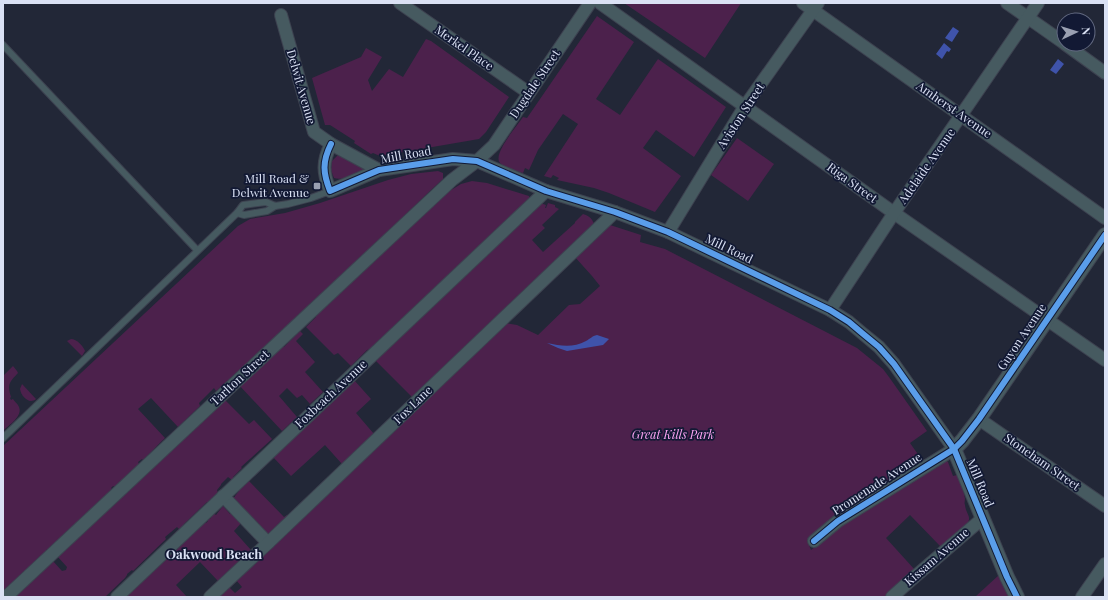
<svg xmlns="http://www.w3.org/2000/svg" width="1108" height="600" font-family="'Playfair Display',serif">
	<style>
		.green { fill: #4c214c }
		.water { fill: #3f53aa }
		.lines { fill: none; stroke-linecap: round; stroke-linejoin: round }
		.service-casing { stroke: #3d4250; stroke-width: 8 }
		.minor-casing { stroke: #3d4250; stroke-width: 14 }
		.tertiary-casing { stroke: #3d4250; stroke-width: 16 }
		.service { stroke: #465a60; stroke-width: 6 }
		.minor { stroke: #465a60; stroke-width: 12 }
		.tertiary { stroke: #465a60; stroke-width: 14 }
		.cycleway-casing { stroke: #121934; stroke-width: 8 }
		.cycleway { stroke: #5a9eea; stroke-width: 6 }
		.poi-dot { fill: #9aa0b2; stroke: #121934; stroke-width: 1.5 }
		.labels { text-anchor: middle; stroke-width: 3.5; stroke-linejoin: round; paint-order: stroke }
		.street-label { font-size: 12px; fill: #dae1f4; stroke: #121934 }
		.poi-label { font-size: 12px; fill: #dae1f4; stroke: #121934; text-anchor: end }
		.park-label { font-size: 12px; font-style: italic; fill: #fda4f3; stroke: #121934 }
		.neighbourhood-label { font-size: 13px; font-weight: bold; fill: #dae1f4; stroke: #121934 }
	</style>
	<rect width="100%" height="100%" fill="#222737"/>
	<!-- green -->
	<g class="green">
		<polygon points="624,3 741,3 705,58"/>
		<path d="M597,16l37,26 -38,57 24,16 38,-56 68,48 -32,50 -38,-27 -13,18 38,28 -26,36 -46,-19 -15,-5 -37,-8 2,-2 -6,-3 -2,3 -7,-2 34,-52 -15,-10 -25,36 -9,20 -4,-2 -2,5c-6,-2 -20,-6 -23,-10 -8,-9 18,-38 23,-46l4,1z"/>
		<polygon points="426,39 431,41 509,97 486,132 479,139 380,156 373,153 371,154 354,143 355,141 330,125 325,125 312,78 361,57 366,48 382,57 368,80 372,91 389,69 403,77"/>
		<polygon points="737,138 774,164 748,201 711,175"/>
		<path d="M340,155l27,14c-10,4 -22,12 -33,9l-3,-8 1,-9 5,-5z"/>
		<path d="M438,171l5,2v6l-12,11 -59,57 -79,75 -77,69 -2,-3 -15,15 1,3 -22,21 -27,-29 -13,11 27,29c-8,7 -14,15 -22,22l-1,-1 -4,3 1,2 -24,23 -2,-1 -2,2 2,2 -64,60 -1,-1 -2,1 1,2 -44,41v-147l235,-220 12,-7 35,-6 35,-10 68,-23 23,-6z"/>
		<polygon points="472,181 487,183 506,189 529,196 530,199 497,230 496,229 494,231 495,232 371,349 367,350 351,366 338,353 334,355 306,327 316,317 313,313 438,198 461,184"/>
		<path d="M540,203l6,2 -1,3h1l2,-5 7,2v2l4,2 -17,16 3,3 -13,12 11,12 32,-29v-1l8,-8c6,2 9,4 11,10l-181,174 -38,-38 10,-8 -1,-2z"/>
		<path d="M607,225h3l31,10 -1,7 25,7 192,99 26,21 6,8 38,54 -17,12 12,17 -70,43 -45,37 4,10 31,-25 103,-65 3,2 5,14 4,-1c3,8 7,15 8,24 0,2 -1,4 0,6 1,10 8,11 1,21l-25,21 -31,-32 -24,23 29,32 -31,27h-666l11,-10 6,6 7,-6 -6,-7 269,-257 12,2 21,10 31,-30 11,-1 20,-18 -8,-10 -18,-20z"/>
		<polygon points="300,331 303,334 296,341 315,362 305,372 323,392 310,404 302,395 297,398 287,388 279,396 297,417 282,431 238,384 280,345 284,347"/>
		<path d="M71,339c6,0 12,7 14,12l-3,5 -15,-15z"/>
		<path d="M13,366l4,5 1,2c-8,9 -11,10 -7,24l-1,1 1,2 2,-1c1,2 5,5 6,8 4,9 -10,18 -16,24v-55z"/>
		<polygon points="354,380 371,399 356,413 374,434 342,464 325,445 291,476 273,457"/>
		<path d="M22,384l14,15c-7,6 -15,-3 -16,-10z"/>
		<polygon points="224,399 249,424 254,420 272,439 241,467 242,468 233,477 234,478 232,480 228,477 221,484 221,485 217,490 218,493 209,502 207,502 184,524 183,526 179,529 177,527 165,537 166,539 164,541 133,571 132,570 127,574 127,575 125,578 105,597 12,597 52,560 62,571 66,570 67,567 57,556"/>
		<polygon points="249,481 284,517 287,515 291,516 268,537 232,497 235,497 235,496 239,491 238,490 240,488 241,488"/>
		<polygon points="223,506 230,514 231,512 242,522 234,531 251,550 218,581 200,562 176,585 187,597 124,597 168,558 168,557 172,551 176,550 199,527 200,527 205,523 206,523 208,521 207,519 208,518 210,519 212,516 212,514 213,513 216,515"/>
		<polygon points="999,575 1009,597 975,597"/>
	</g>
	<!-- water -->
	<g class="water">
		<polygon points="953,27 959,31 952,42 945,38"/>
		<polygon points="944,43 951,49 949,52 947,51 942,59 936,54"/>
		<polygon points="1058,59 1064,64 1056,74 1050,70"/>
		<path d="M597,335l12,4 -6,6 -36,6 -9,-3 -11,-5c14,3 26,5 39,-2 4,-2 6,-5 11,-6z"/>
	</g>
	<g class="lines">
		<!-- service casing -->
		<g class="service-casing">
			<g id="service">
				<polyline points="3,45 197,250"/>
				<polyline points="237,213 244,215 267,211 275,206"/>
				<polyline points="3,438 237,213 243,205 266,202 275,206 288,204 311,198 330,191"/>
			</g>
		</g>
		<!-- minor casing -->
		<g class="minor-casing">
			<g id="minor">
				<polyline points="400,3 529,93"/>
				<polyline points="600,3 894,213 1105,360"/>
				<polyline points="803,3 1105,218"/>
				<polyline points="1007,3 1064,43"/>
				<polyline points="281,15 314,132 331,144 379,170"/>
				<polyline points="1065,44 1105,73"/>
				<path d="M331,144c-9,18 -8,29 -1,47l49,-21 74,-11 24,2 69,30 69,21 53,20 162,78 19,12 13,11 17,14 15,17 60,85 -116,72 -24,20"/>
				<polyline points="668,232 745,106 818,3"/>
				<polyline points="830,310 894,213 1038,3"/>
				<polyline points="979,419 1105,506"/>
				<polyline points="223,496 268,543"/>
				<polyline points="6,597 452,180 477,161 494,145 590,3"/>
				<polyline points="117,597 546,191"/>
				<polyline points="210,597 268,543 615,212"/>
				<polyline points="892,597 911,580 983,518"/>
				<polyline points="1082,597 1105,564"/>
			</g>
		</g>
		<!-- tertiary casing -->
		<g class="tertiary-casing">
			<polyline id="tertiary" points="1017,597 1007,577 954,449 962,441 979,419 1105,235"/>
		</g>
		<!-- service -->
		<use href="#service" class="service"/>
		<!-- minor -->
		<use href="#minor" class="minor"/>
		<!-- tertiary -->
		<use href="#tertiary" class="tertiary"/>
		<!-- cycleway casing -->
		<g class="cycleway-casing">
			<g id="cycleway">
				<path d="M331,144c-9,18 -8,29 -1,47l49,-21 74,-11 24,2 69,30 69,21 53,20 162,78 19,12 13,11 17,14 15,17 60,85 53,128 10,20"/>
				<polyline points="814,541 838,521 954,449 962,441 979,419 1105,235"/>
			</g>
		</g>
		<!-- cycleway -->
		<use href="#cycleway" class="cycleway"/>
	</g>
	<!-- markers -->
	<rect class="poi-dot" x="313" y="182" width="8" height="8" rx="2"/>
	<g class="labels">
		<!-- street labels -->
		<g class="street-label">
			<text transform="translate(464 48) rotate(35)" y="4">Merkel Place</text>
			<text transform="translate(535 84) rotate(-56)" y="4">Dugdale Street</text>
			<text transform="translate(301 87) rotate(74)" y="4">Delwit Avenue</text>
			<text transform="translate(954 110) rotate(35)" y="4">Amherst Avenue</text>
			<text transform="translate(741 116) rotate(-57)" y="4">Aviston Street</text>
			<text transform="translate(406 155) rotate(-10)" y="4">Mill Road</text>
			<text transform="translate(927 166) rotate(-55)" y="4">Adelaide Avenue</text>
			<text transform="translate(852 183) rotate(36)" y="4">Riga Street</text>
			<text transform="translate(729 249) rotate(26)" y="4">Mill Road</text>
			<text transform="translate(1022 337) rotate(-56)" y="4">Guyon Avenue</text>
			<text transform="translate(240 378) rotate(-43)" y="4">Tarlton Street</text>
			<text transform="translate(331 394) rotate(-43)" y="4">Foxbeach Avenue</text>
			<text transform="translate(413 405) rotate(-44)" y="4">Fox Lane</text>
			<text transform="translate(1042 462) rotate(35)" y="4">Stoneham Street</text>
			<text transform="translate(980 483) rotate(67)" y="4">Mill Road</text>
			<text transform="translate(877 484) rotate(-33)" y="4">Promenade Avenue</text>
			<text transform="translate(937 557) rotate(-41)" y="4">Kissam Avenue</text>
		</g>
		<!-- poi labels -->
		<g class="poi-label">
			<text x="309" y="183">Mill Road &amp;<tspan x="309" dy="14">Delwit Avenue</tspan></text>
		</g>
		<!-- park labels -->
		<g class="park-label">
			<text x="673" y="439">Great Kills Park</text>
		</g>
		<!-- neighbourhood labels -->
		<g class="neighbourhood-label">
			<text x="214" y="559">Oakwood Beach</text>
		</g>
	</g>
	<!-- border -->
	<rect width="1108" height="600" fill="none" stroke="#dae1f4" stroke-width="8"/>
	<!-- north arrow -->
	<g transform="translate(1076 32) rotate(86)"><circle r="19" fill="#121934" stroke="#626981"/>
	<path d="M0-3L7 15L0 10L-7 15Z" fill="#9aa0b2"/>
	<text y="-6" font-size="11" font-weight="bold" text-anchor="middle" fill="#dae1f4">N</text>
	</g>
</svg>
